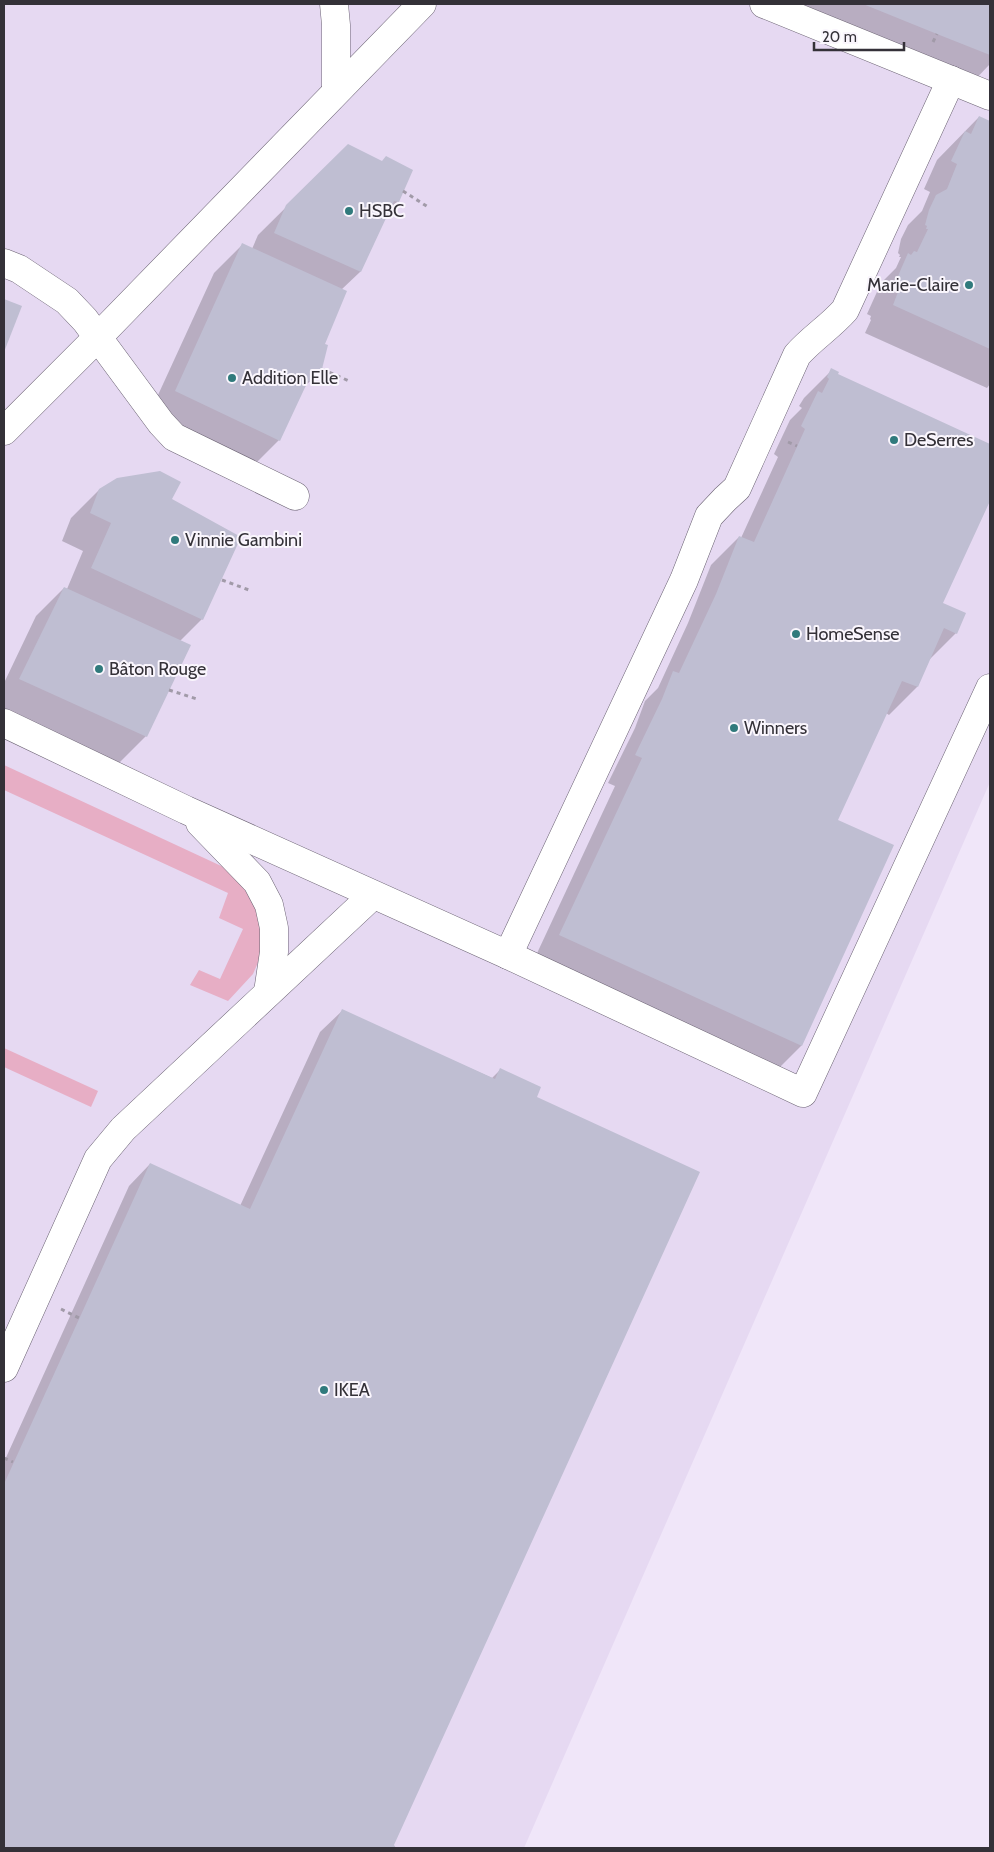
<svg xmlns="http://www.w3.org/2000/svg" width="994" height="1852" font-family="Cabin,sans-serif">
	<style>
		.built { fill: #e6d9f2 }
		.green { fill: #e7aec5 }
		.shadow { fill: #0003 }
		.building { fill: #bfbed2 }
		.lines { fill: none; stroke-linecap: round; stroke-linejoin: round }
		.minor-casing { stroke: #6b6373; stroke-width: 29 }
		.path { stroke: #a19aa8; stroke-width: 3; stroke-dasharray: 4 4; stroke-linecap: butt }
		.minor { stroke: #fff; stroke-width: 28 }
		.poi-dot { fill: #307a7c; stroke: #faf6fd; stroke-width: 2 }
		.labels { text-anchor: middle; stroke-width: 4; stroke-linejoin: round; paint-order: stroke }
		.poi-label { font-size: 18px; fill: #343138; stroke: #faf6fd; text-anchor: start }
	</style>
	<rect width="100%" height="100%" fill="#f0e6f9"/>
	<!-- built -->
	<polygon class="built" points="4,4 990,4 990,782 524,1848 4,1848"/>
	<!-- green -->
	<g class="green">
		<polygon points="4,765 232,871 261,904 262,953 253,974 228,1001 190,985 199,970 220,979 243,929 219,918 228,893 4,790"/>
		<polygon points="4,1048 98,1091 91,1107 4,1067"/>
	</g>
	<!-- shadow -->
	<g class="shadow">
		<polygon points="766,4 990,4 990,64 969,86"/>
		<polygon points="979,117 990,123 990,384 987,388 865,333 871,320 870,319 871,316 867,314 881,283 896,268 901,257 899,257 900,255 898,253 901,239 908,225 922,211 930,192 924,189 937,160"/>
		<polygon points="348,146 398,201 388,212 360,272 341,290 311,380 303,389 279,440 251,468 147,419 214,273 242,245 252,249 258,235"/>
		<polygon points="832,370 837,375 990,445 990,498 941,604 956,633 928,661 917,687 889,715 886,713 836,820 892,846 801,1046 773,1074 532,964 615,786 608,783 635,728 645,701 658,688 688,623 711,565 739,537 741,538 778,457 774,454 790,420 802,408 799,406 804,398"/>
		<polygon points="99,490 170,499 202,619 180,641 146,736 118,764 4,712 4,683 36,616 64,588 67,589 83,551 62,541 71,518"/>
		<polygon points="342,1011 492,1078 501,1069 535,1098 392,1846 394,1848 4,1848 4,1462 129,1186 150,1164 240,1206 320,1032"/>
	</g>
	<!-- building -->
	<g class="building">
		<polygon points="863,4 990,4 990,55 937,34"/>
		<polygon points="979,116 990,121 990,349 893,305 898,292 897,291 898,288 894,286 901,269 908,253 911,255 914,251 917,252 928,229 926,229 927,226 925,225 929,210 936,195 947,189 957,164 951,161 965,131 971,134"/>
		<polygon points="348,144 382,161 386,156 413,170 399,202 394,201 361,272 274,233 286,205"/>
		<polygon points="242,243 347,291 325,344 328,345 322,369 312,381 308,381 280,441 175,391"/>
		<polygon points="4,299 22,306 4,352"/>
		<polygon points="831,368 839,372 838,374 990,444 990,501 943,603 966,613 957,634 944,628 918,687 902,681 838,820 894,845 802,1046 559,935 642,758 635,755 662,699 673,671 679,673 716,594 739,536 754,542 805,429 801,426 818,391 822,393 829,379 827,377"/>
		<polygon points="160,471 181,482 172,499 241,537 203,620 91,568 111,523 90,513 99,489 117,478"/>
		<polygon points="64,587 191,645 147,737 19,679"/>
		<polygon points="342,1009 495,1079 500,1068 541,1087 537,1097 700,1172 394,1845 396,1848 4,1848 4,1484 150,1163 250,1209"/>
	</g>
	<g class="lines">
		<!-- minor casing -->
		<g class="minor-casing">
			<g id="minor">
				<polyline points="334,4 336,25 336,91"/>
				<polyline points="764,4 990,96"/>
				<polyline points="4,263 19,269 67,301 85,320 161,423 174,437 295,496"/>
				<polyline points="4,431 97,338 422,4"/>
				<polyline points="4,723 186,810 508,955 803,1093 990,688"/>
				<polyline points="200,823 257,882 269,905 274,928 274,952 268,992"/>
				<path d="M508,955l176,-375 25,-64 16,-17 12,-11 60,-133c15,-17 33,-28 48,-45l106,-230"/>
				<polyline points="4,1368 98,1159 123,1129 373,895"/>
			</g>
		</g>
		<!-- path -->
		<g class="path">
			<polyline points="933,42 937,34"/>
			<polyline points="403,191 428,207"/>
			<polyline points="322,369 349,381"/>
			<polyline points="788,442 797,446"/>
			<polyline points="222,580 249,590"/>
			<polyline points="169,690 197,699"/>
			<polyline points="61,1309 79,1318"/>
			<polyline points="4,1458 13,1462"/>
		</g>
		<!-- minor -->
		<use href="#minor" class="minor"/>
	</g>
	<!-- markers -->
	<g class="poi-dot">
		<circle cx="349" cy="211" r="5"/>
		<circle cx="969" cy="285" r="5"/>
		<circle cx="232" cy="378" r="5"/>
		<circle cx="894" cy="440" r="5"/>
		<circle cx="175" cy="540" r="5"/>
		<circle cx="796" cy="634" r="5"/>
		<circle cx="99" cy="669" r="5"/>
		<circle cx="734" cy="728" r="5"/>
		<circle cx="324" cy="1390" r="5"/>
	</g>
	<g class="labels">
		<!-- poi labels -->
		<g class="poi-label">
			<text x="359" y="217">HSBC</text>
			<text x="959" y="291" text-anchor="end">Marie-Claire</text>
			<text x="242" y="384">Addition Elle</text>
			<text x="904" y="446">DeSerres</text>
			<text x="185" y="546">Vinnie Gambini</text>
			<text x="806" y="640">HomeSense</text>
			<text x="109" y="675">Bâton Rouge</text>
			<text x="744" y="734">Winners</text>
			<text x="334" y="1396">IKEA</text>
		</g>
	</g>
	<!-- border -->
	<rect width="994" height="1852" fill="none" stroke="#343138" stroke-width="10"/>
	<!-- scale -->
	<path d="M814 42v8h90v-8" fill="none" stroke="#343138" stroke-width="2.5"/>
	<text x="822" y="42" font-size="15" fill="#343138" stroke="#faf6fd" stroke-width="4" paint-order="stroke">20 m</text>
</svg>
